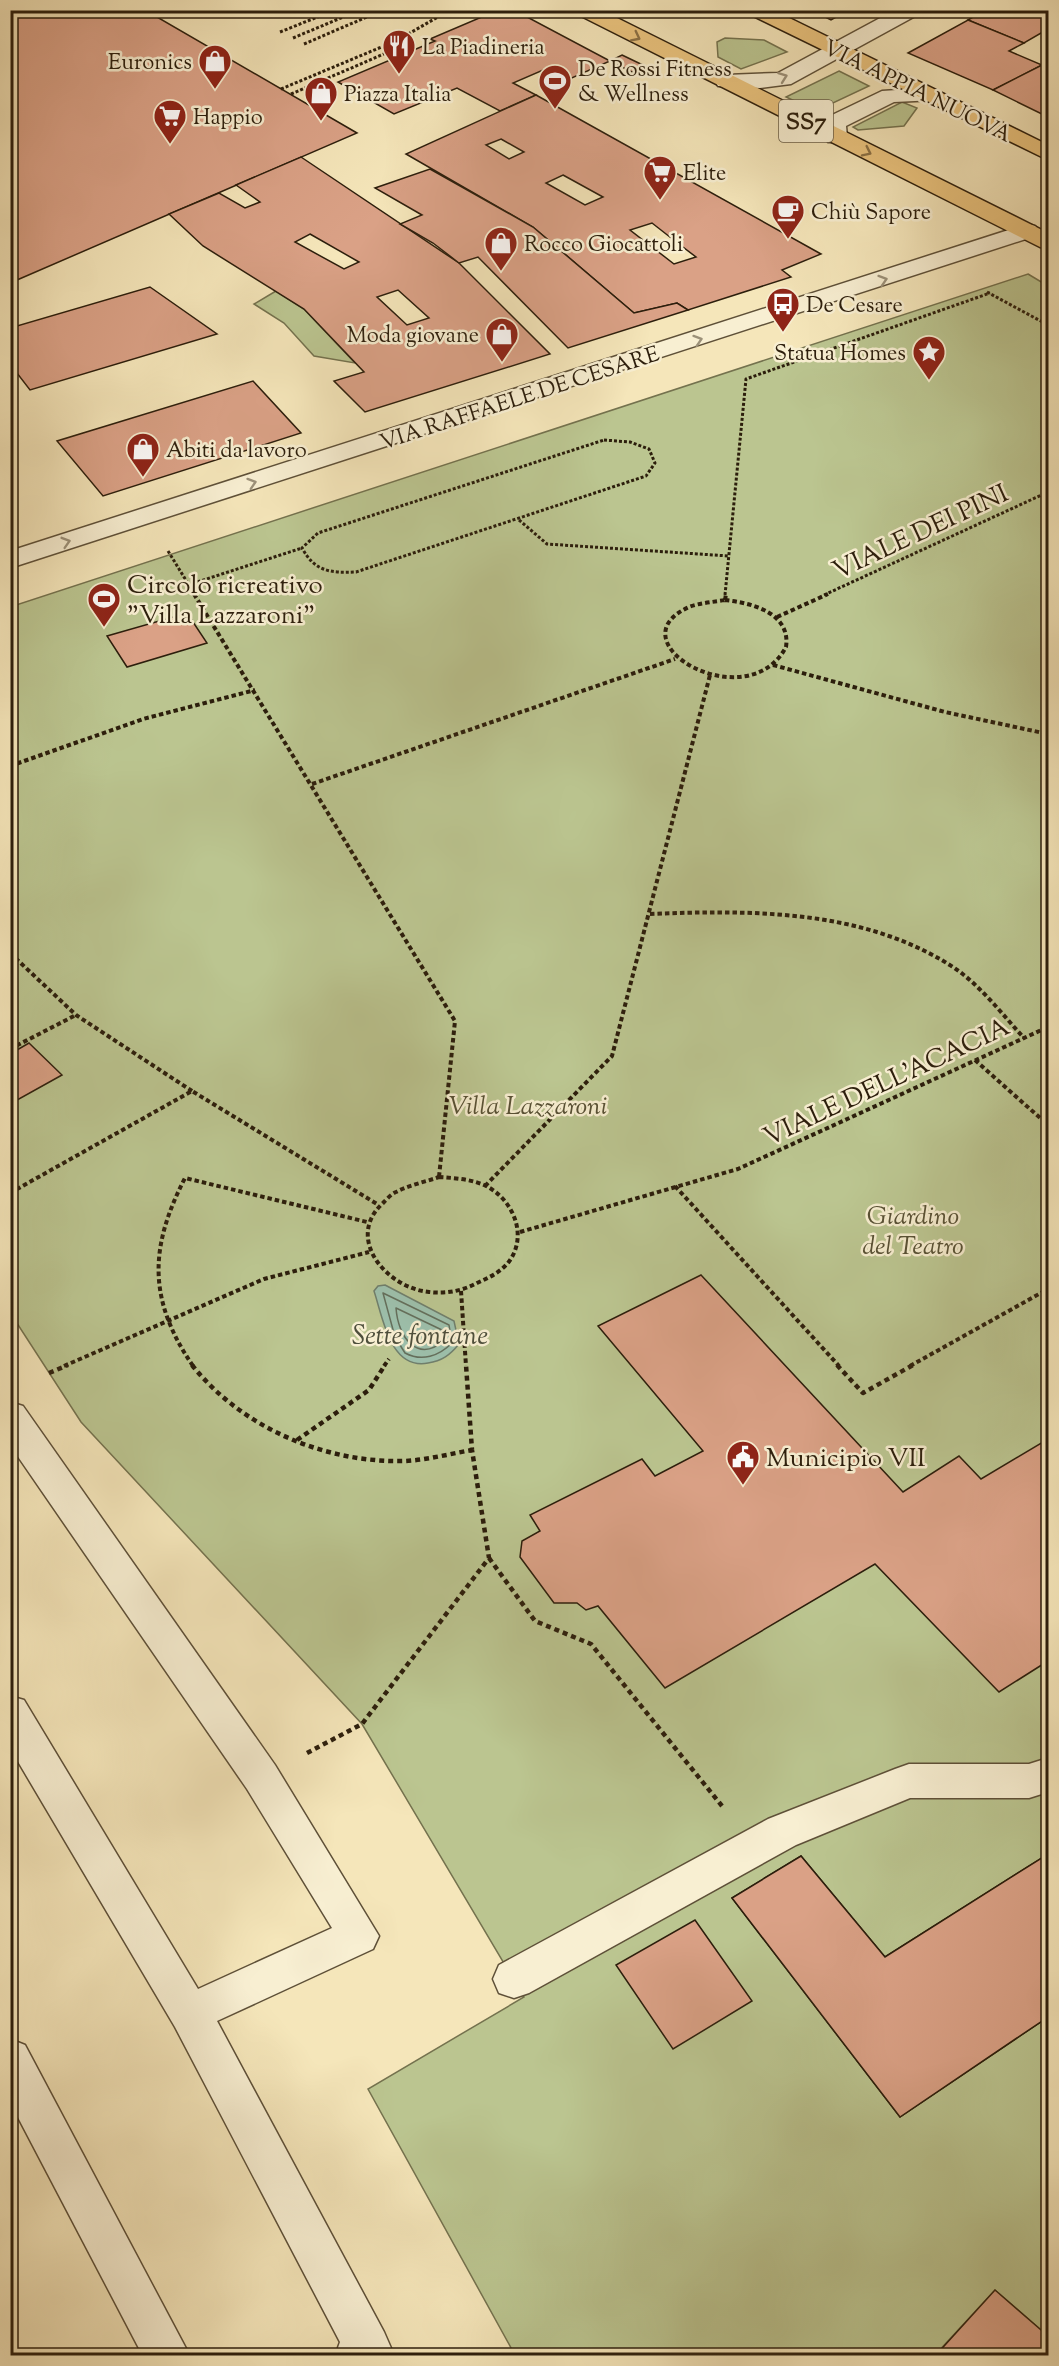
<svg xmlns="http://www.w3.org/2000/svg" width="1059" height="2366" font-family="'Sorts Mill Goudy',serif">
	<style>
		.green { fill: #bbc590; stroke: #74724e; stroke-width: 1.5 }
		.water { fill: #9dc0ac; stroke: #707f6c; stroke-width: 1.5 }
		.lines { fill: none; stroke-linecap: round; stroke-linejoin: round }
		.shore { stroke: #646f5c; stroke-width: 1.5 }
		.building { fill: #daa186; stroke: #2c1e0c; stroke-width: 1.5; fill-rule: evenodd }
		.service-casing { stroke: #5e5038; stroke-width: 3 }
		.pedestrian-casing { stroke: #5e5038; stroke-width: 3 }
		.minor-casing { stroke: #5e5038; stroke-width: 3 }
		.primary-casing { stroke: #2c1e0c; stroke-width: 3 }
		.path-far2 { stroke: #2c1e0c; stroke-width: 3; stroke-dasharray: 3 2; stroke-linecap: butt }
		.path-far1 { stroke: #2c1e0c; stroke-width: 4; stroke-dasharray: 4.5 3; stroke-linecap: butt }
		.path { stroke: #2c1e0c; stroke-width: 4.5; stroke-dasharray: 5 4; stroke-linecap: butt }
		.service { fill: #f8efd2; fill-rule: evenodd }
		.pedestrian { fill: #f8efd2; fill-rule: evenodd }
		.minor { fill: #f8efd2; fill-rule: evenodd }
		.primary { fill: #eac37d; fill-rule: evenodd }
		.oneway { stroke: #8b7044 }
		.oneway2 { stroke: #9c9179 }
		.labels { text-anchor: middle; stroke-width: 5; stroke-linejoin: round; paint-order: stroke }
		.far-poi-label { font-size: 22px; fill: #2c1e0c; stroke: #f8efd2; text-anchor: start }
		.far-street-label { font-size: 22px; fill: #2c1e0c; stroke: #f8efd2 }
		.shield { fill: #f8efd2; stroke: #695d47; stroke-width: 1.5 }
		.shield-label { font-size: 24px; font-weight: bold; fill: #2c1e0c }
		.street-label { font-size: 26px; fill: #2c1e0c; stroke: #f8efd2 }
		.poi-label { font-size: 26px; fill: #2c1e0c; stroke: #f8efd2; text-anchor: start }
		.park-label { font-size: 26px; font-style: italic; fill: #575034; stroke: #f8efd2 }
		.water-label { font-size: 27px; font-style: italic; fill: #4e4f3c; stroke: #f8efd2 }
	</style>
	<rect width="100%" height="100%" fill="#f5e6ba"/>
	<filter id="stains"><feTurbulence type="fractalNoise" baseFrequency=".00333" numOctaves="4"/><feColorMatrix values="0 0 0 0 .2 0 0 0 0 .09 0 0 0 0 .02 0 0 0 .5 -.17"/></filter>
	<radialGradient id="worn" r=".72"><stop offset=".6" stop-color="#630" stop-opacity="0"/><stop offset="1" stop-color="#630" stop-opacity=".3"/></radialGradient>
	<!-- green -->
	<g class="green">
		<polygon points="725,38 764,40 787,52 741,69 718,57 717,42"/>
		<polygon points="839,71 869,86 816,111 786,97"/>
		<polygon points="902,102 917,108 904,126 858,130 853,127"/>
		<polygon points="1028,274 1048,286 1048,2336 995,2290 935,2355 515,2355 368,2089 524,1997 362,1724 81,1422 11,1314 10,607"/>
		<polygon points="276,291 304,309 355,363 314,356 284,323 254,304"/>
	</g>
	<!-- water -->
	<path class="water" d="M385,1285l69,36 5,23c-9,11 -17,17 -31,19 -38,7 -45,-45 -54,-72l4,-5z"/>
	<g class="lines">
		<!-- shore -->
		<g class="shore">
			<path d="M383,1293l66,32 3,18c-13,13 -30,19 -47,10l-10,-16z"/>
			<path d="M396,1308l46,22 3,10c-28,24 -47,-3 -49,-32z"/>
		</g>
	</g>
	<!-- building -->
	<g class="building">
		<polygon points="29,10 145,10 357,133 10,283 10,18"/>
		<polygon points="498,10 514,10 610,61 565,81 543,70 513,83 536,95 500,111 457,88 394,114 338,82 435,41 430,39"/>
		<polygon points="811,10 849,10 831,20"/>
		<polygon points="985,10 1048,10 1048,29 1024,43 968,20"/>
		<polygon points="968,20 1024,43 1009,51 1042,65 993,90 908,53"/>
		<polygon points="622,55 645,66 632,72 610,61"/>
		<polygon points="1042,65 1048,68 1048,117 993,90"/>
		<path d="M536,95l285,159 -39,16 9,7 -103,33 -11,-7 -43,10 -101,-86 -127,-73zM501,139l23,13 -15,7 -23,-14zM563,175l40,22 -18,8 -39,-22zM652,223l23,18 21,16 -22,7 -44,-34z"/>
		<path d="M301,157l158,106 91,91 -185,58 -31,-31 30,-9 -60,-63 -101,-63 -34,-32 50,-21 26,15 15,-6 -24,-17zM310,234l49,28 -15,7 -49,-27zM398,290l31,28 -22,7 -30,-28z"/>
		<polygon points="430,169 533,227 634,313 677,303 688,310 568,348 478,257 459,263 433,243 400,224 422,215 375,188"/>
		<polygon points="150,287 217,334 30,390 10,364 10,328"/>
		<polygon points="253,381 301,433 103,496 57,441"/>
		<polygon points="187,613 207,643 127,667 107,636"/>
		<polygon points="29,1043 62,1075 10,1104 10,1054"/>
		<polygon points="701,1275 903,1492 959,1456 981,1479 1048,1439 1048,1661 999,1692 875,1564 665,1688 598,1606 586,1610 577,1603 554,1603 520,1557 522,1541 540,1531 530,1515 642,1459 655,1476 703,1451 598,1326"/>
		<polygon points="1048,1854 1048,2017 900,2117 732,1898 801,1856 885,1957"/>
		<polygon points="1048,1854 1048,2017 900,2117 732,1898 801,1856 885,1957"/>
		<polygon points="695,1920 752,2001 673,2049 616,1965"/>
		<polygon points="995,2290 1048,2336 1048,2356 935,2356"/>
	</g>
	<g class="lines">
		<!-- service casing -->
		<g class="service-casing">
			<g id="service">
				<polygon points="10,1402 23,1406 275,1765 379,1936 373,1949 217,2021 384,2332 391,2348 387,2356 335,2356 340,2342 175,2027 10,1748 10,1696 24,1700 198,1989 332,1928 247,1789 10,1445"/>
				<polygon points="10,2039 25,2045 190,2356 143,2356 10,2102"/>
			</g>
		</g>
		<!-- pedestrian casing -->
		<g class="pedestrian-casing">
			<polygon id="pedestrian" points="1048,1758 1048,1792 1029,1798 910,1798 796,1845 529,1993 514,1998 499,1993 493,1979 499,1965 768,1819 895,1769 909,1764 1029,1764"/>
		</g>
		<!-- minor casing -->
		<g class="minor-casing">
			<g id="minor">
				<polygon points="895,10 922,10 919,14 791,84 760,88 718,86 715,81 718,76 726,75 778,73"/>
				<polygon points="928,88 936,90 939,95 936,100 894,102 846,126 847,137 844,142 828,142 823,127 830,116 882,91"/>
				<polygon points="1027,224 1035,226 1039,231 1035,236 10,568 10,551"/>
			</g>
		</g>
		<!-- primary casing -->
		<g class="primary-casing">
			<g id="primary">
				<polygon points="574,10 601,10 1048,233 1048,249 1040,247 577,14"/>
				<polygon points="746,10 773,10 1048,145 1048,160 749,14"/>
			</g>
		</g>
		<!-- path-far2 -->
		<g class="path-far2">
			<polyline points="425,10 436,16"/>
			<polyline points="280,32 335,10"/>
			<polyline points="293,38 360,10"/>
			<polyline points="304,44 383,10"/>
			<polyline points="281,89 403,38"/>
			<polyline points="291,94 400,47 403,37 450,10"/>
			<polyline points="987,292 1048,325"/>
			<path d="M604,440l26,2 19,7 6,14 -9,13 -290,96c-25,1 -41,0 -54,-24l16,-15z"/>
			<polyline points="519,520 547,544 729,556"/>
			<polyline points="168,551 195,595"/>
			<polyline points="188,585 302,548"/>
			<polyline points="725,595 746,379 990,293"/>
			<polyline points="824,595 1048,492"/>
		</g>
		<!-- path-far1 -->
		<g class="path-far1">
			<polyline points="194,594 455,1021 439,1177"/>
			<polyline points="725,600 726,594"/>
			<path d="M725,600c27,3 66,13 61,47 -39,73 -175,-5 -97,-40 10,-4 25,-5 36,-7z"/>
			<polyline points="777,617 828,594"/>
			<polyline points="773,665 945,712 1048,734"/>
			<polyline points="10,766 143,719 255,690"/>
			<polyline points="312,784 675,659"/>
			<path d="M650,914c103,-4 213,-5 303,53 27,18 49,47 71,71"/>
			<polyline points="10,953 76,1015 192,1091"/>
			<polyline points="10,1049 76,1015"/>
			<polyline points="975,1060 1048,1125"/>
			<path d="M439,1177c15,1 31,2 45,8 29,13 46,52 23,79 -8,9 -19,14 -30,19 -15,8 -31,11 -48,9 -42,-4 -84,-53 -47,-88 4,-4 9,-10 14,-12 13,-7 29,-10 43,-15z"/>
			<polyline points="485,1186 612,1056 710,675"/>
			<polyline points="675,1186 839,1366"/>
			<polyline points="10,1193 192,1091 377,1204"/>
			<polyline points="520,1232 738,1169 1048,1027"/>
			<polyline points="461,1291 466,1366"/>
			<polyline points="64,1366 264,1279 369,1252"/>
			<path d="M193,1366c-45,-66 -44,-118 -8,-188l182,44"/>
			<polyline points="384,1366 389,1359"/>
			<polyline points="910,1366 1048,1289"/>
		</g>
		<!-- path -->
		<g class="path">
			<path d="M192,1365c49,62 132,98 212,96 23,-1 45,-7 68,-11"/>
			<polyline points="837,1365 863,1393 913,1365"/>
			<polyline points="49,1373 68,1365"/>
			<polyline points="297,1440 369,1390 385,1365"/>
			<polyline points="489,1558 535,1621 591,1644 722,1806"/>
			<polyline points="307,1753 362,1724 489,1558 472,1450 466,1365"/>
		</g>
		<!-- service -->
		<use href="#service" class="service"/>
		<!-- pedestrian -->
		<use href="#pedestrian" class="pedestrian"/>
		<!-- minor -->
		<use href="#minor" class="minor"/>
		<!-- primary -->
		<use href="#primary" class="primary"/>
	</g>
	<!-- one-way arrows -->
	<defs><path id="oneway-chevron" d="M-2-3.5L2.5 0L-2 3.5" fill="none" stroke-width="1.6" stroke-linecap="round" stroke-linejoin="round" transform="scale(1.5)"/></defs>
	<g class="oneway">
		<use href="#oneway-chevron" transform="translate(636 37) rotate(27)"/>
		<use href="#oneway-chevron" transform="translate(867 152) rotate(26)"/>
	</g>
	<g class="oneway2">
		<use href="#oneway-chevron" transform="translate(783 77) rotate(-20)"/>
		<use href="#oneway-chevron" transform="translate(883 280) rotate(-18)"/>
		<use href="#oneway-chevron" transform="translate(698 340) rotate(-18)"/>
		<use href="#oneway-chevron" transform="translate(252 483) rotate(-18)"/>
		<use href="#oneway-chevron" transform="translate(66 542) rotate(-17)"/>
	</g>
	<!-- icons -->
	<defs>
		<g id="restaurant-pin" transform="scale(1.725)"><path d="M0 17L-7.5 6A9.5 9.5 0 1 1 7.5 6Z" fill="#8f2418" stroke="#f8efd2"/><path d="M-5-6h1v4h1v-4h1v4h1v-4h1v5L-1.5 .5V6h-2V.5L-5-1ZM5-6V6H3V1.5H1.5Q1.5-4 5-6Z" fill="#fff"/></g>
		<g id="shop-pin" transform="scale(1.725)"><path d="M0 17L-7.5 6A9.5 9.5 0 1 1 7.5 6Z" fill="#8f2418" stroke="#f8efd2"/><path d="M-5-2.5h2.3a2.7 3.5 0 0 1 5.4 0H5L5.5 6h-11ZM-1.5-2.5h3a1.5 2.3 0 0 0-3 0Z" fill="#fff"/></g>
		<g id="stadium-pin" transform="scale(1.725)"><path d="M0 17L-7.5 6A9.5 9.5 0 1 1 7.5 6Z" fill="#8f2418" stroke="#f8efd2"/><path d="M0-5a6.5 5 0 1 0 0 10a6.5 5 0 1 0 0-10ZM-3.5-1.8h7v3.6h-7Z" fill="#fff"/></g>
		<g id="supermarket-pin" transform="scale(1.725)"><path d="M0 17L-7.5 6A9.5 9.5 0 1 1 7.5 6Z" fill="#8f2418" stroke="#f8efd2"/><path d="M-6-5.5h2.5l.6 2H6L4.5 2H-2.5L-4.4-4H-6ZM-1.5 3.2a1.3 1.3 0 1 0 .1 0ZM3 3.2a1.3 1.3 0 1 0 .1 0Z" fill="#fff"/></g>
		<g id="cafe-pin" transform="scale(1.725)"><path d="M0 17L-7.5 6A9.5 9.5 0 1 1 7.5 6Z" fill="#8f2418" stroke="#f8efd2"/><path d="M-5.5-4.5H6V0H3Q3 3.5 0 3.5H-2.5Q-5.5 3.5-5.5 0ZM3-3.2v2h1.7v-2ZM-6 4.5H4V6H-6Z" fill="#fff"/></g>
		<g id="bus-pin" transform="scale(1.725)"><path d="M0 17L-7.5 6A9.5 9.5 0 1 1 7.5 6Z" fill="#8f2418" stroke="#f8efd2"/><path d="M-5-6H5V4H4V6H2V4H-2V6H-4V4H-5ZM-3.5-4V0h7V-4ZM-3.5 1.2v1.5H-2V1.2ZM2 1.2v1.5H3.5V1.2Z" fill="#fff"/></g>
		<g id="sight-pin" transform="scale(1.725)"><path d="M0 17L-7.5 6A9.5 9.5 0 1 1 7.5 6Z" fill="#8f2418" stroke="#f8efd2"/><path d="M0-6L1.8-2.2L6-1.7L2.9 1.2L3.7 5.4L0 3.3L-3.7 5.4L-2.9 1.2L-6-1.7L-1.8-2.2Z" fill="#fff"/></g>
		<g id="civic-pin" transform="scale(1.725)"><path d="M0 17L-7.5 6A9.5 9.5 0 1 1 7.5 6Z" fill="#8f2418" stroke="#f8efd2"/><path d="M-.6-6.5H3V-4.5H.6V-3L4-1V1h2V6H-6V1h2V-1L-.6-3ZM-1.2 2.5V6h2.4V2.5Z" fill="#fff"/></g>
	</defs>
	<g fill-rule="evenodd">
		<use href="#restaurant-pin" x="399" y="46"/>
		<use href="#shop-pin" x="215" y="61"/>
		<use href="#stadium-pin" x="555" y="81"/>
		<use href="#shop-pin" x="321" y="93"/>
		<use href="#supermarket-pin" x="170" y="116"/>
		<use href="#supermarket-pin" x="660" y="172"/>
		<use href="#cafe-pin" x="788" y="211"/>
		<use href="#shop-pin" x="501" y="243"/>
		<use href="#bus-pin" x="783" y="304"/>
		<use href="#shop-pin" x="502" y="334"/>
		<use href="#sight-pin" x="929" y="352"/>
		<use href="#shop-pin" x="143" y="449"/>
		<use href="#stadium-pin" x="104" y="599"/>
		<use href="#civic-pin" x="743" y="1457"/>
	</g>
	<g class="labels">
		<!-- far-poi labels -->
		<g class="far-poi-label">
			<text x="422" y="54">La Piadineria</text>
			<text x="192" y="69" text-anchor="end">Euronics</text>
			<text x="578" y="76">De Rossi Fitness<tspan x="578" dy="25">&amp; Wellness</tspan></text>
			<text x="344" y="101">Piazza Italia</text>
			<text x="193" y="124">Happio</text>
			<text x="683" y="180">Elite</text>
			<text x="811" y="219">Chiù Sapore</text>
			<text x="524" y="251">Rocco Giocattoli</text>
			<text x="806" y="312">De Cesare</text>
			<text x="479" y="342" text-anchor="end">Moda giovane</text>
			<text x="906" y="360" text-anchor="end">Statua Homes</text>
			<text x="166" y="457">Abiti da lavoro</text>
		</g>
		<!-- far-street labels -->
		<g class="far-street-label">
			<text transform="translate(918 90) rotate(26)" y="8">VIA APPIA NUOVA</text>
			<text transform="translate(519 397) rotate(-18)" y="8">VIA RAFFAELE DE CESARE</text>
		</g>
		<!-- shield labels -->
		<rect class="shield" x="779" y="100" width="54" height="42" rx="4.5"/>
		<g class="shield-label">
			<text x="806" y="129">SS7</text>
		</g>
		<!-- street labels -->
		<g class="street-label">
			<text transform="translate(920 531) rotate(-25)" y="9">VIALE DEI PINI</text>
			<text transform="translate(886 1081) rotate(-25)" y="9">VIALE DELL'ACACIA</text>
		</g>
		<!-- poi labels -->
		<g class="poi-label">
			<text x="127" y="593">Circolo ricreativo<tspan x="127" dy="30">"Villa Lazzaroni"</tspan></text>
			<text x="766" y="1466">Municipio VII</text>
		</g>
		<!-- park labels -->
		<g class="park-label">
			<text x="528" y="1114">Villa Lazzaroni</text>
			<text x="913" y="1224">Giardino<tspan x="913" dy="30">del Teatro</tspan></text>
		</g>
		<!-- water labels -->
		<g class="water-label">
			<text x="420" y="1344">Sette fontane</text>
		</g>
	</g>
	<!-- margin -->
	<rect width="1059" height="2366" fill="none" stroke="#f5e6ba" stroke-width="36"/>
	<rect x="12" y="12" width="1035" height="2342" fill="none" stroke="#2c1e0c" stroke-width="3"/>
	<rect x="18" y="18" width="1023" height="2330" fill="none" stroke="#2c1e0c" stroke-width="1.5"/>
	<rect width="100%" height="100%" filter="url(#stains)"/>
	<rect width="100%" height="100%" fill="url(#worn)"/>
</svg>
